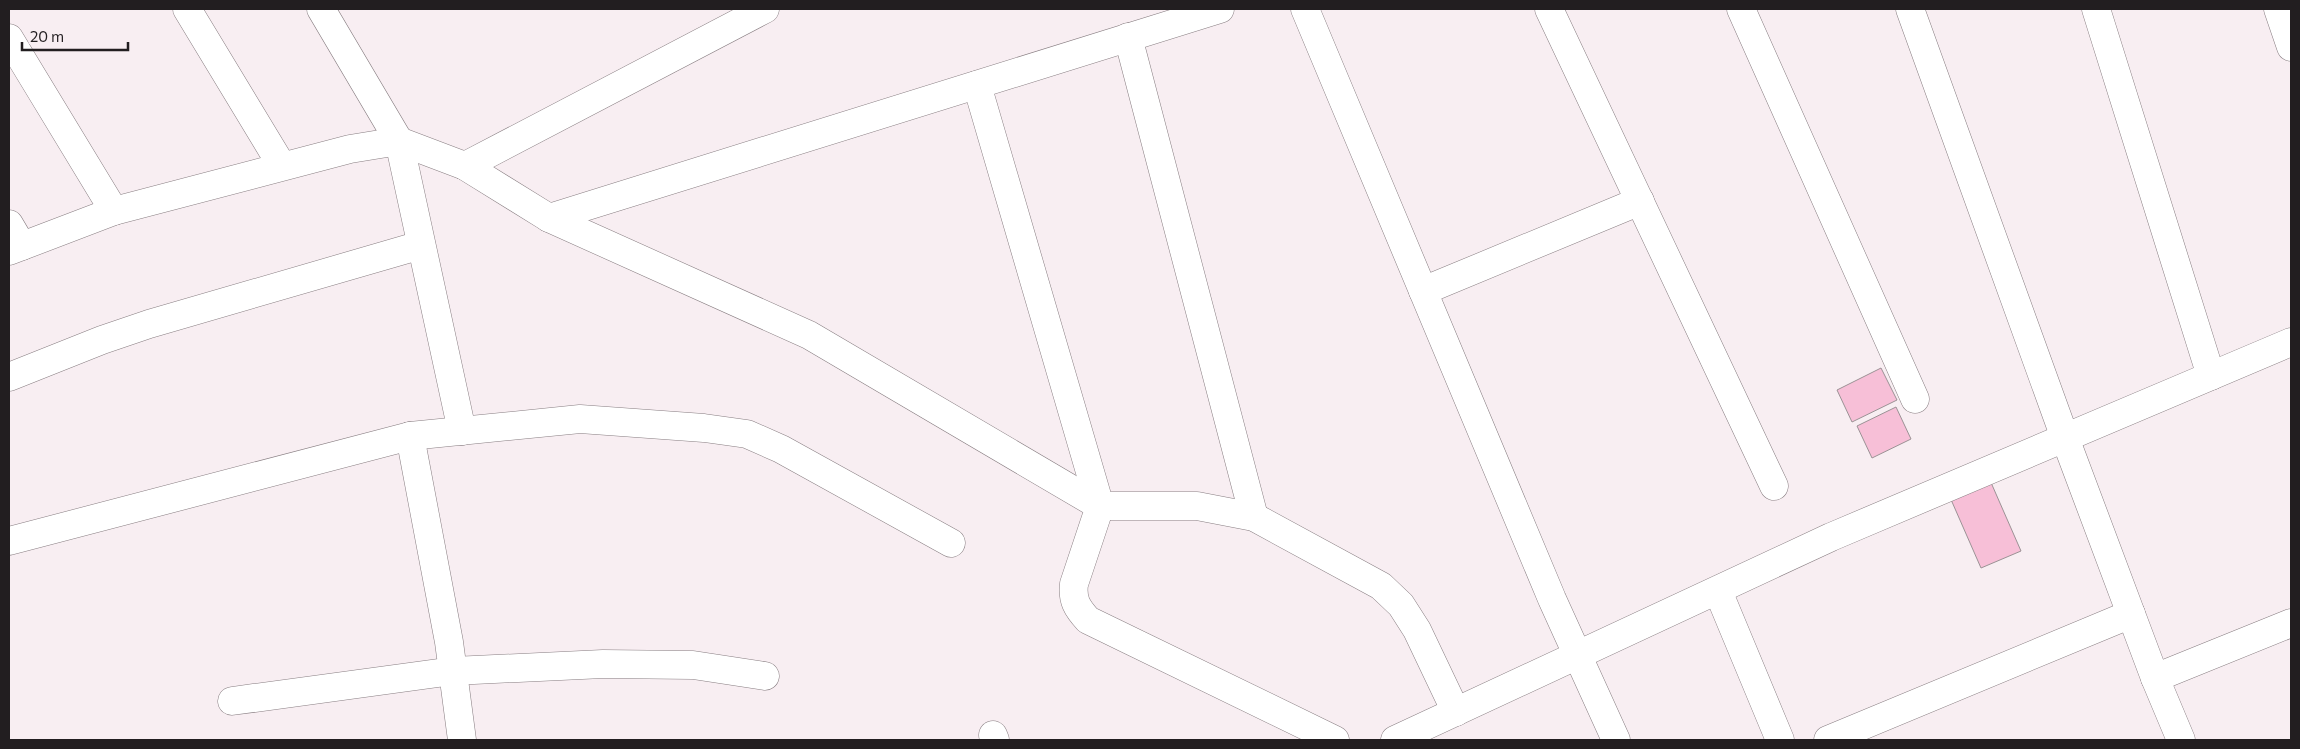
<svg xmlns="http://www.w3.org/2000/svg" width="2300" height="749" font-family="Commissioner,sans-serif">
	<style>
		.building { fill: #f7bfd7; stroke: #9b9295 }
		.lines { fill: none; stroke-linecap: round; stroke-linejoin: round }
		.street-casing { stroke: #887e82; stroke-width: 29 }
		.street { stroke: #fff; stroke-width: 28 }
	</style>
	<rect width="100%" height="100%" fill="#f8eef2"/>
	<!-- building -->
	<g class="building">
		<polygon points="1881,368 1897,400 1852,422 1837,390"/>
		<polygon points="1896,407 1911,439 1872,458 1857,426"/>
		<polygon points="1989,478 2021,551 1981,568 1949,495"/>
	</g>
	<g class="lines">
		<!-- street casing -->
		<g class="street-casing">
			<g id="street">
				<polyline points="187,9 282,166"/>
				<polyline points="321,9 399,141 462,431"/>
				<polyline points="1305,9 1552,599 1616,740"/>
				<polyline points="1549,9 1774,486"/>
				<polyline points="1741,9 1915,399"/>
				<polyline points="1910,9 2065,438 2155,678 2181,740"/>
				<polyline points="2096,9 2211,376"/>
				<polyline points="2278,9 2291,47"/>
				<polyline points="1128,37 1254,517"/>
				<polyline points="9,38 114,211 350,149 399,141 465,166 549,218 1220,9"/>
				<polyline points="977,85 1100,506 1197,506 1254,517 1381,586 1401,605 1417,630 1456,712"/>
				<polyline points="465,166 765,9"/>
				<path d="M549,218l260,117 291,171 -26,78c-2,16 3,24 14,36l247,120"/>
				<polyline points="9,224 22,246"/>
				<polyline points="9,251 114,211"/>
				<polyline points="1423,291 1640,201"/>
				<polyline points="9,377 102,340 149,324 421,245"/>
				<polyline points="410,436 449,642 462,740"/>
				<polyline points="9,541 410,436 580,419 704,428 747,434 781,449 951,543"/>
				<polyline points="1718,591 1780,740"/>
				<polyline points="2155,678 2291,623"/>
				<polyline points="232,701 453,671 603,664 693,665 765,676"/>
				<polyline points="993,735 995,740"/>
				<polyline points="1395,740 1831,537 2291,342"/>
				<polyline points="1828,740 2131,614"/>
			</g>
		</g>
		<!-- street -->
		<use href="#street" class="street"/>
	</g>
	<!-- border -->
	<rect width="2300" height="749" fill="none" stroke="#221e20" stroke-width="20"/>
	<!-- scale -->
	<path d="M22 42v8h106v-8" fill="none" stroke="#221e20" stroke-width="2.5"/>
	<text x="30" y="42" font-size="15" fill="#221e20" stroke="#f8eef2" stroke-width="4" paint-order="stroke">20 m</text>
</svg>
